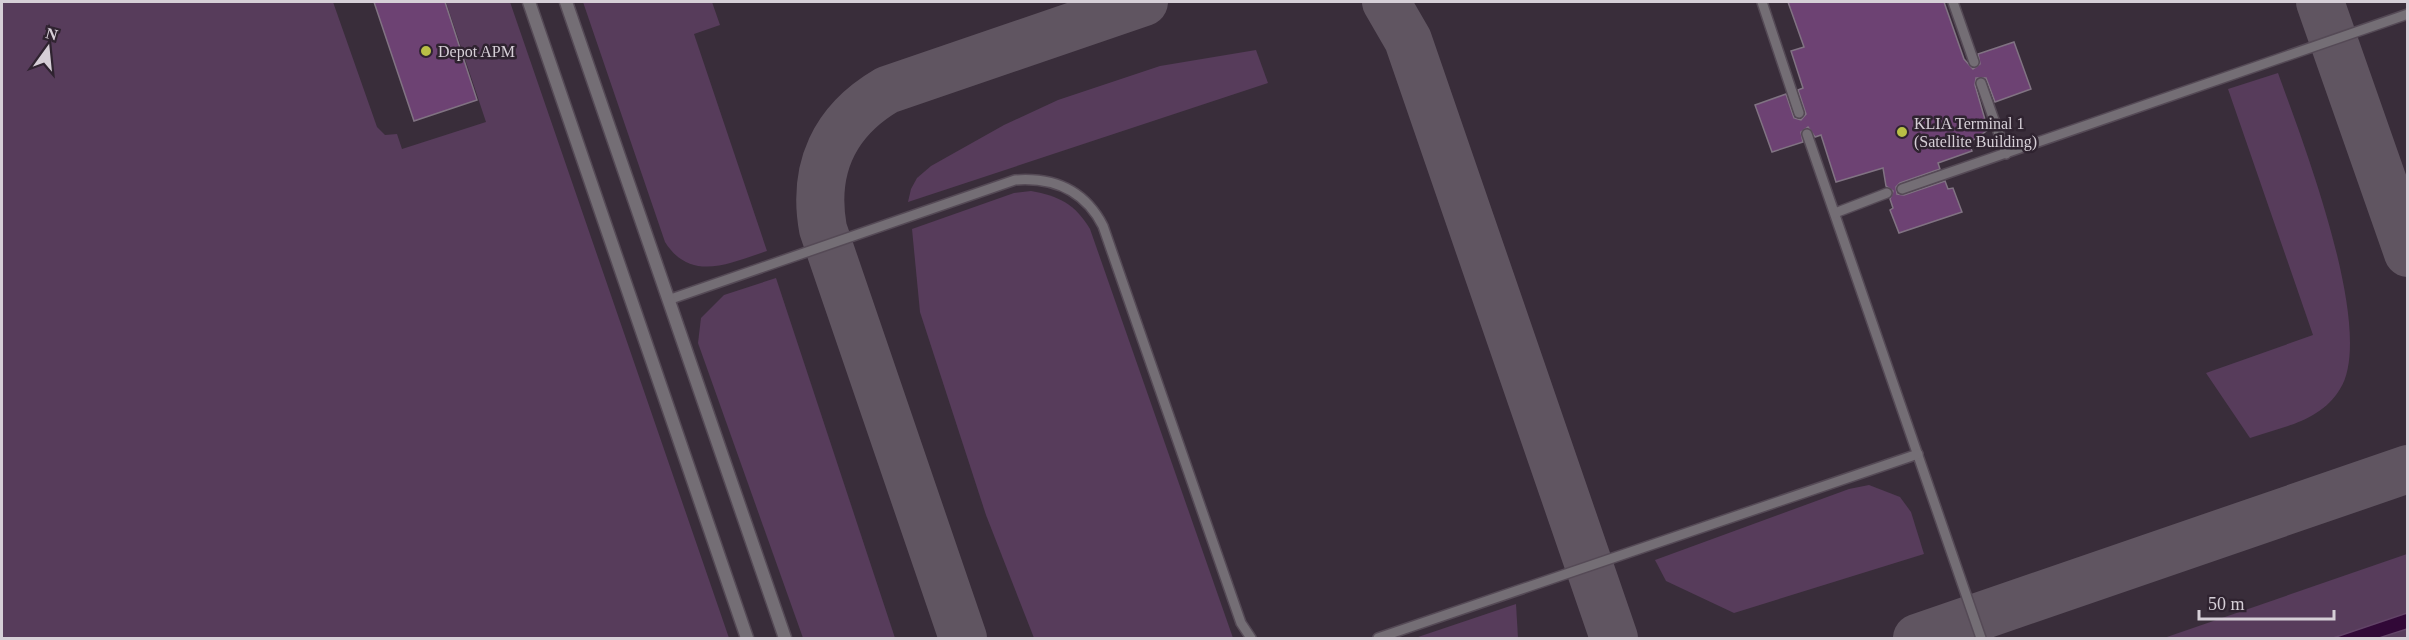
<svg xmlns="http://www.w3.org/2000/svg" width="2409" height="640" font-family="'Times New Roman',serif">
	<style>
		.green { fill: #573c5b }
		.water { fill: #310837; stroke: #624467; stroke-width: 1.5 }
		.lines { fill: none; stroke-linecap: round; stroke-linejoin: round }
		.taxiway { stroke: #605561; stroke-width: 48 }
		.building { fill: #6d4273; stroke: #817383; stroke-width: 1.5 }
		.service-casing { stroke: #554a56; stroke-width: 12 }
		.minor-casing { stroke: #554a56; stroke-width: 15 }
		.service { stroke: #746e75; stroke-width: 9 }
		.minor { stroke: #746e75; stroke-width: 12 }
		.poi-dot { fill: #b9c046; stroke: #2f2330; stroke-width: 2 }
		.labels { text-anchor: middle; stroke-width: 5; stroke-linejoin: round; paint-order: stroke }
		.poi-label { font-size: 16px; fill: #d6cfd7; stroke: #2f2330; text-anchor: start }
	</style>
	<rect width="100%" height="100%" fill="#392d3a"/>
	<!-- green -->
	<g class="green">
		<polygon points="2,2 333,2 377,127 385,135 397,134 402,149 486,122 446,2 510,2 729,638 2,638"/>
		<path d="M583,2h129l8,23 -26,9 73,217c-37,12 -76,32 -102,-9z"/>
		<polygon points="1256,50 1268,83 908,202 911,189 917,178 931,166 1004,125 1058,100 1160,66"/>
		<path d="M2278,73c23,64 99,258 62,316 -19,32 -57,38 -90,49l-44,-65 107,-38 -85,-246z"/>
		<path d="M1031,191c28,5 44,13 59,38l143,409h-199l-48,-123 -66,-203 -8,-83 102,-36z"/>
		<polygon points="776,278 895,638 803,638 698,343 701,318 724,295"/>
		<polygon points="1869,485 1900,497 1911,512 1924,554 1734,613 1666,581 1655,560 1849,489"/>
		<polygon points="2407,554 2407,638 2164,638"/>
		<polygon points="1516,604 1518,638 1415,638"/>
	</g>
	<!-- water -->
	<polygon class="water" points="2407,613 2407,629 2379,638 2333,638"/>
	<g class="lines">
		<!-- taxiway -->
		<g class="taxiway">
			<polyline points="1386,2 1408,40 1614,638"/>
			<polyline points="2320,2 2408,253"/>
			<path d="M963,638l-140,-409c-11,-61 11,-108 64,-139l257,-88"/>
			<polyline points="1917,638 2408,469"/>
		</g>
	</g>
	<!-- building -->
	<g class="building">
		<polygon points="374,2 445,2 477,100 414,121"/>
		<polygon points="1788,2 1944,2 1964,59 1973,69 1980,64 1978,54 2014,42 2031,89 1995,102 1986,78 1976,78 1975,85 1988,130 1969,143 1972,151 1938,163 1940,169 1900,183 1896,187 1897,194 1904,195 1945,181 1948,189 1953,188 1962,212 1899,233 1890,210 1893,208 1890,199 1893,191 1886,186 1883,168 1836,182 1821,135 1815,137 1808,127 1801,132 1803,142 1772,152 1755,105 1786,94 1794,118 1801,120 1806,114 1798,90 1803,88 1791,51 1804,47"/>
	</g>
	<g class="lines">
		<!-- service casing -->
		<g class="service-casing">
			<g id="service">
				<polyline points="1762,2 1799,113"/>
				<polyline points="1953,2 1974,62"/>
				<polyline points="1981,83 2006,154"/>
				<polyline points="1807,134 1981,638"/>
				<polyline points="1902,189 2408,14"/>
				<polyline points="1835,213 1887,193"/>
				<path d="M668,300l347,-120c40,-3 70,11 88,46l138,397 10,15"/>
				<polyline points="1378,638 1918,454"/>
			</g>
		</g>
		<!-- minor casing -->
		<g class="minor-casing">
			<g id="minor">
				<polyline points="529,2 747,638"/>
				<polyline points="566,2 785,638"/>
			</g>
		</g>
		<!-- service -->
		<use href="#service" class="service"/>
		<!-- minor -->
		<use href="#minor" class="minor"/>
	</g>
	<!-- markers -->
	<g class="poi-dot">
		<circle cx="426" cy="51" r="6"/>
		<circle cx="1902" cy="132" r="6"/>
	</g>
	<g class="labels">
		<!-- poi labels -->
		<g class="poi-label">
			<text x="438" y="57">Depot APM</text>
			<text x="1914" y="129">KLIA Terminal 1<tspan x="1914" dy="18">(Satellite Building)</tspan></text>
		</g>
	</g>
	<!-- border -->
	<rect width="2409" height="640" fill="none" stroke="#d6cfd7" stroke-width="6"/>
	<!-- north arrow -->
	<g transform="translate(48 48) rotate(15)" stroke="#2f2330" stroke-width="4.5" paint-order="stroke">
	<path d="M0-4.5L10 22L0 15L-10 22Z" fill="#d6cfd7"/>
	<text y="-9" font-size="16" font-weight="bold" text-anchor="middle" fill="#d6cfd7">N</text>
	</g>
	<!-- scale -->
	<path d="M2199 610v9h135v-9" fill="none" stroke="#d6cfd7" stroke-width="3"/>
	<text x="2208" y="610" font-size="18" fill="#d6cfd7" stroke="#2f2330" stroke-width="4.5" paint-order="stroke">50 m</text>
</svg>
